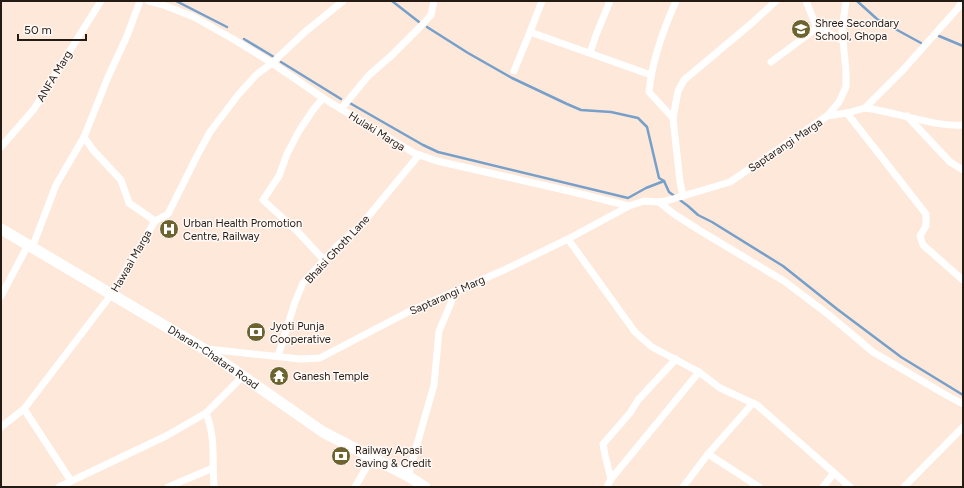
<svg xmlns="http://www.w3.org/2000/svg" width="964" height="488" font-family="Figtree,sans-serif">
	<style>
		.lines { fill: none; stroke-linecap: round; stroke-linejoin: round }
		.stream { stroke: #769fc9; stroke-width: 2.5 }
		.street { stroke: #fff; stroke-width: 7 }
		.primary { stroke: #fff; stroke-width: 11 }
		.labels { text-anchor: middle; stroke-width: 3; stroke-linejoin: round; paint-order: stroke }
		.poi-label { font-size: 11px; fill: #251b15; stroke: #fff9f6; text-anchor: start }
		.street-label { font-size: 11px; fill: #251b15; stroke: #fff9f6 }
	</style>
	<rect width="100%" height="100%" fill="#fee8da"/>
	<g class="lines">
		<!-- stream -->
		<g class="stream">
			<polyline points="176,1 227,27"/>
			<polyline points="392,1 419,22"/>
			<polyline points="857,1 877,19 921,43"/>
			<polyline points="427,27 468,53 512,78 567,104 581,110 611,112 638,118 647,127 659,178 664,181 669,192 688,206 698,215 712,222 783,266 837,309 901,357 963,395"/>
			<polyline points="939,36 963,46"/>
			<polyline points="244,39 274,57"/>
			<polyline points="281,62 341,99"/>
			<polyline points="348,102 423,145 438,152 628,198 646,188 664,181"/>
		</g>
		<!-- street -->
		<g class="street">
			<polyline points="148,1 166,6 194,17 233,39 272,63 323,98 414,153 437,161 573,192 629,206"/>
			<polyline points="542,1 530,32 651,75"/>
			<path d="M676,1c-13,29 -24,59 -27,91l24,26 7,64 3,14"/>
			<polyline points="816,26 842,40"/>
			<polyline points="590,53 596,35 610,1"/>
			<polyline points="771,62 814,30 816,26 806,1"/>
			<polyline points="514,71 530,32"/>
			<polyline points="323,98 313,110 299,131 287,154 279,176 263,200 298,232 324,260"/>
			<path d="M865,108c31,4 69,19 98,17"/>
			<polyline points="341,109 369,75 391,56 421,26 431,15 434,1"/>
			<polyline points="847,113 926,214 926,226 920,236 923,245 963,280"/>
			<polyline points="827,116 839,102 846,87 846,71 842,30 846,1"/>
			<polyline points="907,116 950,162 963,170"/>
			<polyline points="673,118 678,91 684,80 752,23 776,1"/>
			<polyline points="84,137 93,150 121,180 129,203 155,221"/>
			<polyline points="1,147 34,109 64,60 101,1"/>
			<polyline points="659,202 674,214 699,230 784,281 829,315 873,352 946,395 963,404"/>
			<polyline points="568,239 635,332 652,347 699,372 720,388 757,405 850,487"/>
			<polyline points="32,248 56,185 84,137 108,77 127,36 140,1"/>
			<polyline points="1,296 28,245"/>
			<polyline points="207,349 300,359 320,358 408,312 504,270 568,239 629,206 644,201 659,202 666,201 730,182 827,116 847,113 865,108 903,70 958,8 962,1"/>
			<polyline points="278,356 295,302 303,283 336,247 361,225 419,155"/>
			<path d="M206,413c10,25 6,48 8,74"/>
			<polyline points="1,427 24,409"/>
			<polyline points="708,454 759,487"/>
			<polyline points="408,476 434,385 439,331 456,291"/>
			<polyline points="611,479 699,372"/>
			<polyline points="71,481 24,409 111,295 155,221 168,214 199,152 210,132 238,95 256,75 272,63 305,32 343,1"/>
			<polyline points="59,487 166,436 206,413 243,376"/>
			<polyline points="168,487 213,468"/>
			<polyline points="355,487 372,458"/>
			<polyline points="607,487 611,479 605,455 603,444 630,413 638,400 676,359"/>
			<polyline points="683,487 708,454 753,403"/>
			<polyline points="823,487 834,473"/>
			<polyline points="904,487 963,427"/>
		</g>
		<!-- primary -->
		<path class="primary" id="s1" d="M1,229l203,120 119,83 85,44 17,11"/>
	</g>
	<!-- icons -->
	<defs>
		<g id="school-disc" transform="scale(1)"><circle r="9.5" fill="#6c632f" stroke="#fff9f6"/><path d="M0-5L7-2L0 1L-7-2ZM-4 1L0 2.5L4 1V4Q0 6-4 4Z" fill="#fff"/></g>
		<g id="hospital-disc" transform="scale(1)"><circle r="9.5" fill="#6c632f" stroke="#fff9f6"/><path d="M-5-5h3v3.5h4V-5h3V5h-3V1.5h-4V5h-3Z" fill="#fff"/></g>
		<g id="bank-disc" transform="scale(1)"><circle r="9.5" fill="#6c632f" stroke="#fff9f6"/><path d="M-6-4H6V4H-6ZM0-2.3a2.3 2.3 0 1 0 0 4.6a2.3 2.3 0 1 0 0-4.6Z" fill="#fff"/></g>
		<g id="temple-disc" transform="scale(1)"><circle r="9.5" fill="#6c632f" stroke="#fff9f6"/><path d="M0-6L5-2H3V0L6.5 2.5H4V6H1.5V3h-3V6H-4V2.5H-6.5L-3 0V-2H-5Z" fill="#fff"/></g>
	</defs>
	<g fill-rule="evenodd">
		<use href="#school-disc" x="801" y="29"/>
		<use href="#hospital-disc" x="169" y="229"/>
		<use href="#bank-disc" x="256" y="332"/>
		<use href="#temple-disc" x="279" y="376"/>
		<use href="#bank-disc" x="341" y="456"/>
	</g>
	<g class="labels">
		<!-- poi labels -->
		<g class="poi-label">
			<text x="815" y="27">Shree Secondary<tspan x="815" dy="13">School, Ghopa</tspan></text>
			<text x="183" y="227">Urban Health Promotion<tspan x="183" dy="13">Centre, Railway</tspan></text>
			<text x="270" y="330">Jyoti Punja<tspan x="270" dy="13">Cooperative</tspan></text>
			<text x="293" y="380">Ganesh Temple</text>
			<text x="355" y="454">Railway Apasi<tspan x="355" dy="13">Saving &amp; Credit</tspan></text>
		</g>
		<!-- street labels -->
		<g class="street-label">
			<text transform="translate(54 76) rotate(-59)" y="4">ANFA Marg</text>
			<text transform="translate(377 131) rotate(32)" y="4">Hulaki Marga</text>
			<text transform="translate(785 145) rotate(-34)" y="4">Saptarangi Marga</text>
			<text transform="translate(337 249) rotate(-47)" y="4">Bhaisi Ghoth Lane</text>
			<text transform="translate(131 261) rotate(-60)" y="4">Hawaai Marga</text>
			<text transform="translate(447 295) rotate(-24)" y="4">Saptarangi Marg</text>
			<text dy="4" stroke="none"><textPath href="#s1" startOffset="248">Dharan-Chatara Road</textPath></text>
		</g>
	</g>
	<!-- border -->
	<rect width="964" height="488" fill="none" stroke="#251b15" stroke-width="4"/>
	<!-- scale -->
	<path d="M18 34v6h68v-6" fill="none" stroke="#251b15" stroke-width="2"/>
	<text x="24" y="34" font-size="12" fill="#251b15" stroke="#fff9f6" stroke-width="3" paint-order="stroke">50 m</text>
</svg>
